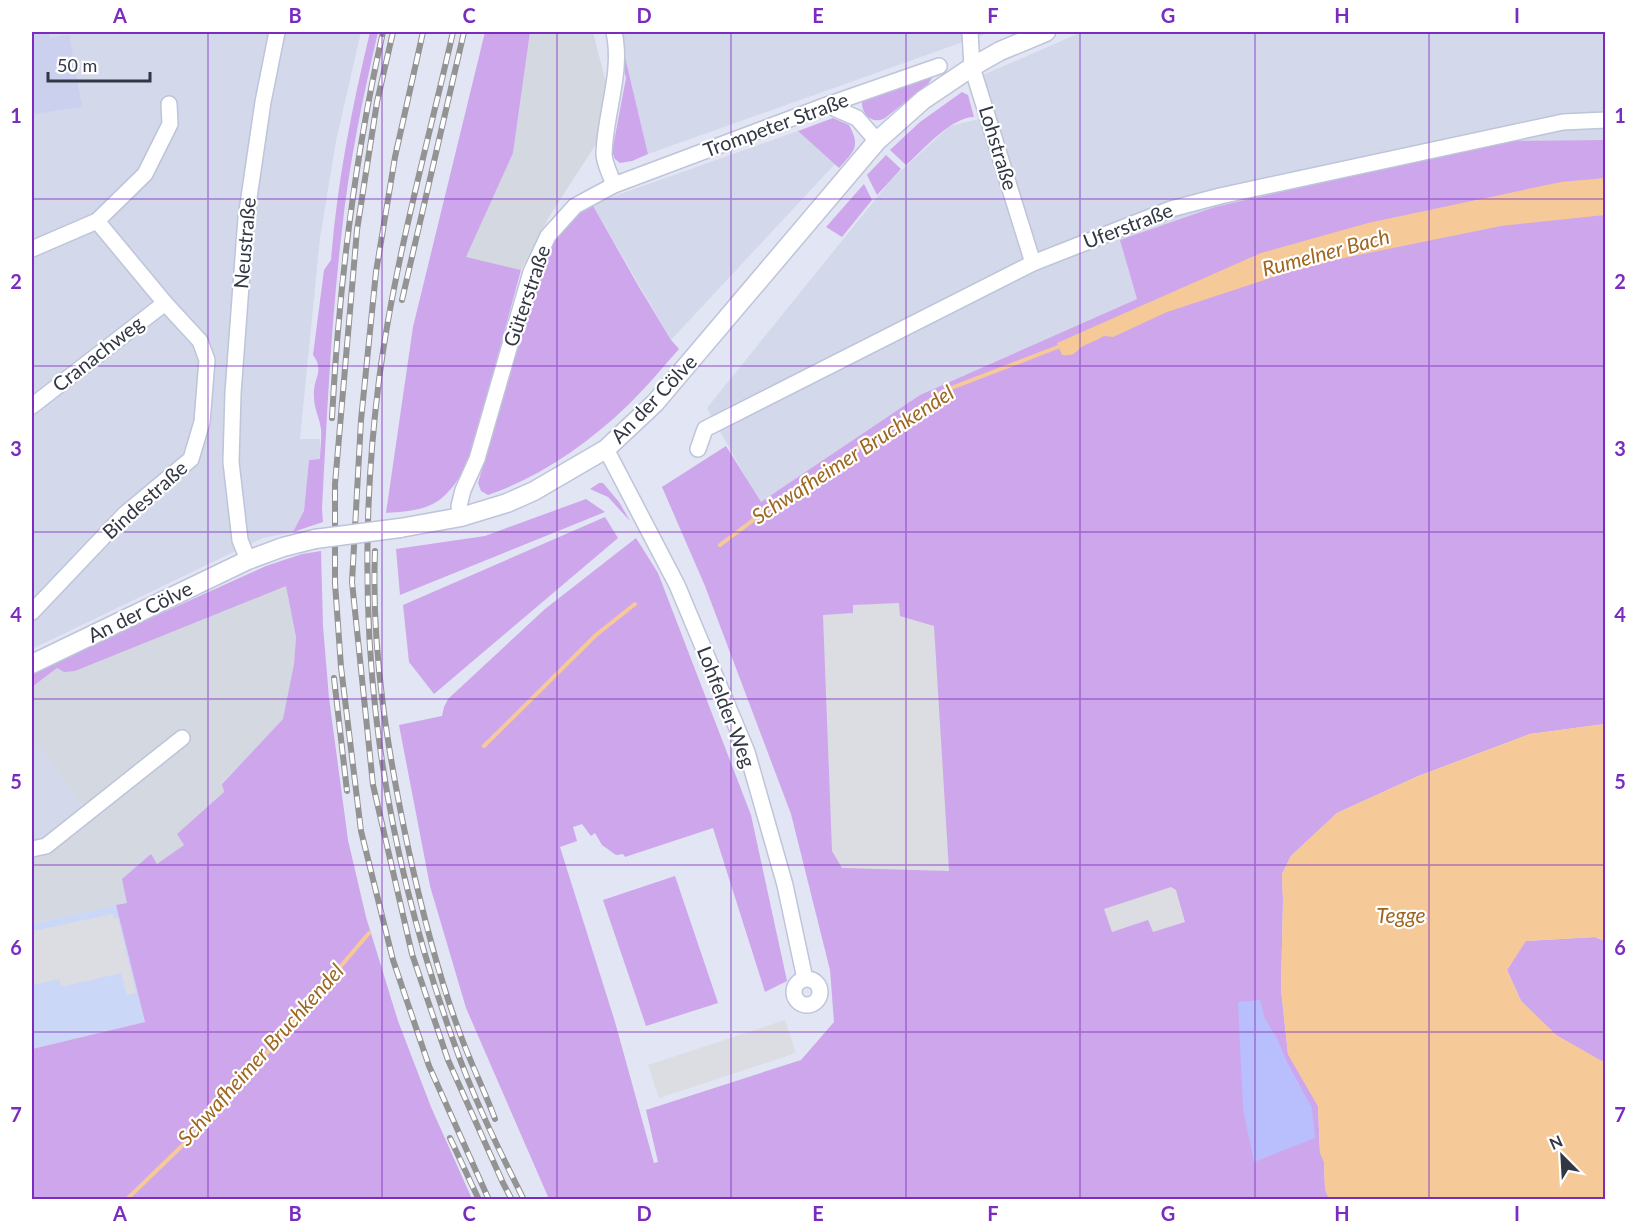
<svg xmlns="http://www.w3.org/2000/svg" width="1637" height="1231" font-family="Lato,sans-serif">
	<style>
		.residential { fill: #d3d8eb }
		.commercial { fill: #cad7f7 }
		.industrial { fill: #d4d8e1 }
		.education { fill: #cad0ed }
		.green { fill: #cea6eb }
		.sand { fill: #b9befc }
		.parking { fill: #dbdde2 }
		.water { fill: #f6ca98 }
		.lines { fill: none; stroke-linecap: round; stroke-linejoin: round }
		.stream { stroke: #f6ca98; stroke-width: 4 }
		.minor-casing { stroke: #bec4da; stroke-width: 18 }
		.tertiary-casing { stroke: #bec4da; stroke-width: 21 }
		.minor { stroke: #fff; stroke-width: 15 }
		.tertiary { stroke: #fff; stroke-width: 18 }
		.rail-casing { stroke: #939393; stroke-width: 6 }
		.rail { stroke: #fff; stroke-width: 4; stroke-dasharray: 11; stroke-linecap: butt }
		.tertiary-bridge-casing { stroke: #bec4da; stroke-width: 21; stroke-linecap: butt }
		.tertiary-bridge { stroke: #fff; stroke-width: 18 }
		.grid { fill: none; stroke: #7b2cbf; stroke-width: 1.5; stroke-opacity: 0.55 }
		.labels { text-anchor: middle; stroke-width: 4.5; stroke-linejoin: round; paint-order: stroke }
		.street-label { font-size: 20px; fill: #323744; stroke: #fff }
		.water-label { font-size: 21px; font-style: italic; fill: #9f6620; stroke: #fff }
		.neatline { fill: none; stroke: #7b2cbf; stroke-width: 2 }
		.grid-label { font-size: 20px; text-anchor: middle; font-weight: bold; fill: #7b2cbf }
	</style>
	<rect width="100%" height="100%" fill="#e2e5f3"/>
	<!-- residential -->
	<g class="residential">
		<polygon points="32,32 361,32 336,141 320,238 300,439 320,439 320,459 309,460 304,511 293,532 263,538 32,649"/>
		<polygon points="619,32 991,32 648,154"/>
		<polygon points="1082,32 1605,32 1605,140 1507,141 1121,240 1137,299 920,395 760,503 707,408 891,180 950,126 988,117 976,78"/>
		<polygon points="798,131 835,164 671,340 592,204"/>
		<polygon points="32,738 85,809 32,852"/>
	</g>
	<!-- commercial -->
	<polygon class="commercial" points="116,905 145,1022 32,1049 32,924"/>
	<!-- industrial -->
	<g class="industrial">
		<polygon points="530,32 593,32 607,87 596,144 549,217 521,270 465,258 513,153"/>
		<polygon points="286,585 296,637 294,664 284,719 222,783 224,792 177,834 185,844 157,865 151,855 127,903 32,924 32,852 85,809 32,738 32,687 57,668 75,671"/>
	</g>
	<!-- education -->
	<polygon class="education" points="32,32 48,32 50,38 69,35 82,107 32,114"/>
	<!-- green -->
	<g class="green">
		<path d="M370,32h8c-15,65 -29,131 -36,198 -11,92 -15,186 -20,279l1,13 -30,10 11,-21 5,-51 11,-1c0,-10 2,-20 1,-30 -2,-14 -8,-21 -7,-38 1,-15 10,-21 -1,-36l11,-85 7,-10c6,-77 21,-153 39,-228z"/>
		<path d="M485,32h45l-17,121 -47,104 55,13 -52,192c-25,42 -35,48 -83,51l27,-186z"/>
		<polygon points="625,57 648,154 632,161 620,163 615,159 612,152 626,78 622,60"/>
		<path d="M931,76l1,2 -4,6 -43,34c-12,7 -24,-3 -23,-17l6,-6z"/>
		<path d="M962,92l6,3 6,22c-23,0 -51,33 -68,48l-16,-15 30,-28z"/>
		<path d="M833,118l16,7c12,22 5,26 -10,43l-41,-37z"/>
		<polygon points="1605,140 1605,724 1530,734 1416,777 1337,813 1291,856 1282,874 1283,900 1281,989 1288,1054 1318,1106 1320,1152 1324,1162 1325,1189 1329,1199 549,1199 466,1008 430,886 399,725 442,716 444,707 448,699 545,609 636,538 658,573 751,815 787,981 765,992 713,828 625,857 623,854 616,855 602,845 595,833 591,836 582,824 573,827 577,841 560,847 615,1022 654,1163 658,1162 646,1110 801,1060 834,1022 830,970 791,814 705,586 662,487 726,446 761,502 920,395 1137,299 1120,240 1215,207 1507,141"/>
		<polygon points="886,155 901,169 877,195 867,175"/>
		<polygon points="864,184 872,200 842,237 826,227"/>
		<path d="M592,204l47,83 32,53 8,9c-17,19 -34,40 -53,58 -40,38 -86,70 -138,88l-7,-4 -3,-8c13,-44 26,-88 38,-133 9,-31 14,-67 30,-96 10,-21 26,-38 46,-50z"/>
		<polygon points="599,483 603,483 619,502 630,521 608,497 590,489"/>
		<polygon points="586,499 605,512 400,595 396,549 485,536"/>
		<polygon points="605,517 618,538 434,694 409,662 403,605"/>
		<polygon points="321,551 323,626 329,698 348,840 366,917 398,1021 431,1107 472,1199 32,1199 32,1049 145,1022 116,905 127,903 122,879 151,854 157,864 184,845 177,834 224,792 222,784 283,719 294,664 296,637 286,586 75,671 64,672 57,668 32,687 32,674 58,660 266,566 302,554"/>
		<polygon points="675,876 718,1003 646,1026 603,900"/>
		<polygon points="1595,937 1605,941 1605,1060 1602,1062 1556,1035 1521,1001 1507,970 1525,941"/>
	</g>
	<!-- sand -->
	<polygon class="sand" points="1260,1000 1265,1019 1277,1038 1287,1062 1312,1108 1315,1138 1254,1162 1243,1109 1238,1002"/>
	<!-- parking -->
	<g class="parking">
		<polygon points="899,603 900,616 934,626 949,871 842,868 832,851 823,615 853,613 853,605"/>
		<polygon points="1171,887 1176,890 1185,922 1153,932 1148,920 1112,932 1104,909"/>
		<polygon points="113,914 114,918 118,918 136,993 127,995 121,973 61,987 59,979 32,985 32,931"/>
		<polygon points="785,1020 796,1053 659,1098 648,1065"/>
	</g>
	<!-- water -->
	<g class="water">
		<path d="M1605,178v37l-104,11 -162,33 -53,14 -119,39 -54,25 -9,-1c-7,4 -12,6 -19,9 -10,5 -8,12 -23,10l-5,-12 204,-90 107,-30 193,-41z"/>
		<polygon points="1605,724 1605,941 1595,937 1526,941 1507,970 1521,1001 1556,1035 1602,1061 1605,1060 1605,1199 1329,1199 1325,1189 1324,1162 1320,1153 1318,1106 1288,1054 1281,989 1283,900 1282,874 1291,856 1337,813 1416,777 1530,734"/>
	</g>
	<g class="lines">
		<!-- stream -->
		<g class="stream">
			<polyline points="720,545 796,488 946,390 1063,345"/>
			<polyline points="484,746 596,635 635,604"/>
			<polyline points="126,1200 214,1115 369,933"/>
		</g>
		<!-- minor casing -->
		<g class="minor-casing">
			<g id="minor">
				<path d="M614,32c9,40 -9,81 -10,122 0,9 7,22 10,31"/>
				<polyline points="970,32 972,67 1033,263"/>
				<polyline points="827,105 857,118 877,141"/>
				<polyline points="32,249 97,221 145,174 170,124 169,104"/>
				<polyline points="32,406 165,303"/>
				<polyline points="606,449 677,585 747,752 785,885 805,979"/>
				<polyline points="698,449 705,429 1033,263 1171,209 1220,196 1563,122 1606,120"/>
				<polyline points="461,517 459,506 463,490 477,459 531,272 548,236 575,206 614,185 827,105 939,66"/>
				<polyline points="248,560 240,540 231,462 233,393 246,218 263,102 277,32"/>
				<polyline points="32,612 125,514 191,459 202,422 207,360 200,341 165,303 97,221"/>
				<polyline points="32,849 46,846 182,738"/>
				<circle cx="807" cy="992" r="13"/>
			</g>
		</g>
		<!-- tertiary casing -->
		<g class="tertiary-casing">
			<g id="tertiary">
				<polyline points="400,528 461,517 507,503 534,491 606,449 655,403 877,141 923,100 972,67 1000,51 1046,32"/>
				<polyline points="32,664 248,560 283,547 315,539"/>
			</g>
		</g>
		<!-- minor -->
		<use href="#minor" class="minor"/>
		<!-- tertiary -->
		<use href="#tertiary" class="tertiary"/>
		<!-- rail casing -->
		<g class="rail-casing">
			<g id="rail">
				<polyline points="393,32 377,102 357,230 335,484 335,583 341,667 361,831 393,960 429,1066 489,1200"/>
				<polyline points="423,32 395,157 376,272 361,420 352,582 373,785 412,954 448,1060 503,1183 512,1200"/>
				<path d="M453,32c-26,115 -59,231 -74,348 -29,230 -4,442 74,660 19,55 45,108 71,160"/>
				<polyline points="402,300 464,32"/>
				<path d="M332,418c7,-132 22,-258 51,-386"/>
				<path d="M375,551c-4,100 13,203 34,301 14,63 30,127 53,187 10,27 23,53 33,80"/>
				<polyline points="334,678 347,791"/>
				<polyline points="450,1138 479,1200"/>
			</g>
		</g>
		<!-- rail -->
		<use href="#rail" class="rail"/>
		<!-- tertiary-bridge casing -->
		<g class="tertiary-bridge-casing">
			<polyline id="tertiary-bridge" points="315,539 400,528"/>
		</g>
		<!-- tertiary-bridge -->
		<use href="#tertiary-bridge" class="tertiary-bridge"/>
	</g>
	<!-- grid -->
	<path class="grid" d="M208,32v1168M382,32v1168M557,32v1168M731,32v1168M906,32v1168M1080,32v1168M1255,32v1168M1429,32v1168M32,199h1574M32,366h1574M32,532h1574M32,699h1574M32,865h1574M32,1032h1574"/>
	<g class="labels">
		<!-- street labels -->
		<g class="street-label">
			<text transform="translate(776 125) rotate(-20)" y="7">Trompeter Straße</text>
			<text transform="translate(998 148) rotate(73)" y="7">Lohstraße</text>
			<text transform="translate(1128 226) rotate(-21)" y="7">Uferstraße</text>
			<text transform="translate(245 243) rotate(-85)" y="7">Neustraße</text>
			<text transform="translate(527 296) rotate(-71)" y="7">Güterstraße</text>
			<text transform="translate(98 354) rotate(-38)" y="7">Cranachweg</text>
			<text transform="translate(654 399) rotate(-46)" y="7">An der Cölve</text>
			<text transform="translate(145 500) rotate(-42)" y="7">Bindestraße</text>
			<text transform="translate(140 612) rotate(-26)" y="7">An der Cölve</text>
			<text transform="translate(726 707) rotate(69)" y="7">Lohfelder Weg</text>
		</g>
		<!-- water labels -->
		<g class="water-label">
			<text transform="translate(1326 253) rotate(-15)" y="7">Rumelner Bach</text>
			<text transform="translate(853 455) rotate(-33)" y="7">Schwafheimer Bruchkendel</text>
			<text x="1401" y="923">Tegge</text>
			<text transform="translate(261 1055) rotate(-48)" y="7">Schwafheimer Bruchkendel</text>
		</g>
	</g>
	<!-- border -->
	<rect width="1637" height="1231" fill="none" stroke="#ffffff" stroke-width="66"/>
	<!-- north arrow -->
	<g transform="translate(1562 1156) rotate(336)" stroke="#ffffff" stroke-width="4.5" paint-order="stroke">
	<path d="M0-4.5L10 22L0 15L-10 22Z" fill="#323744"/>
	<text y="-9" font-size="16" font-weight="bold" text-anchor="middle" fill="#323744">N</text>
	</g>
	<!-- scale -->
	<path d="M48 72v9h102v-9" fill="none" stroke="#323744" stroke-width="3"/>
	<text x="57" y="72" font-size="18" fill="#323744" stroke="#ffffff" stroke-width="4.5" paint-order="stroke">50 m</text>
	<rect x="33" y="33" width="1571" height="1165" class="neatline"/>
	<g class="grid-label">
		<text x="120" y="23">A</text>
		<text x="295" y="23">B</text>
		<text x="469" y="23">C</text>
		<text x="644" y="23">D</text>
		<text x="818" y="23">E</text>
		<text x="993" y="23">F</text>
		<text x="1168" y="23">G</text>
		<text x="1342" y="23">H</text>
		<text x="1517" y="23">I</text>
		<text x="16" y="123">1</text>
		<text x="1620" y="123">1</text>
		<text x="16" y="289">2</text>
		<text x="1620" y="289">2</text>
		<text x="16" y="456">3</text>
		<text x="1620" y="456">3</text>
		<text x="16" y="622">4</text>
		<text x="1620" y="622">4</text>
		<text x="16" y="789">5</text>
		<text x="1620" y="789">5</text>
		<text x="16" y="955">6</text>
		<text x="1620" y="955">6</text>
		<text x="16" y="1122">7</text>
		<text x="1620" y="1122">7</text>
		<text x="120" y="1221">A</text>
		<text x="295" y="1221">B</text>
		<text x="469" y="1221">C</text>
		<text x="644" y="1221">D</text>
		<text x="818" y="1221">E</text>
		<text x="993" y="1221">F</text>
		<text x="1168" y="1221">G</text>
		<text x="1342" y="1221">H</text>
		<text x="1517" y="1221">I</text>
	</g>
</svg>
